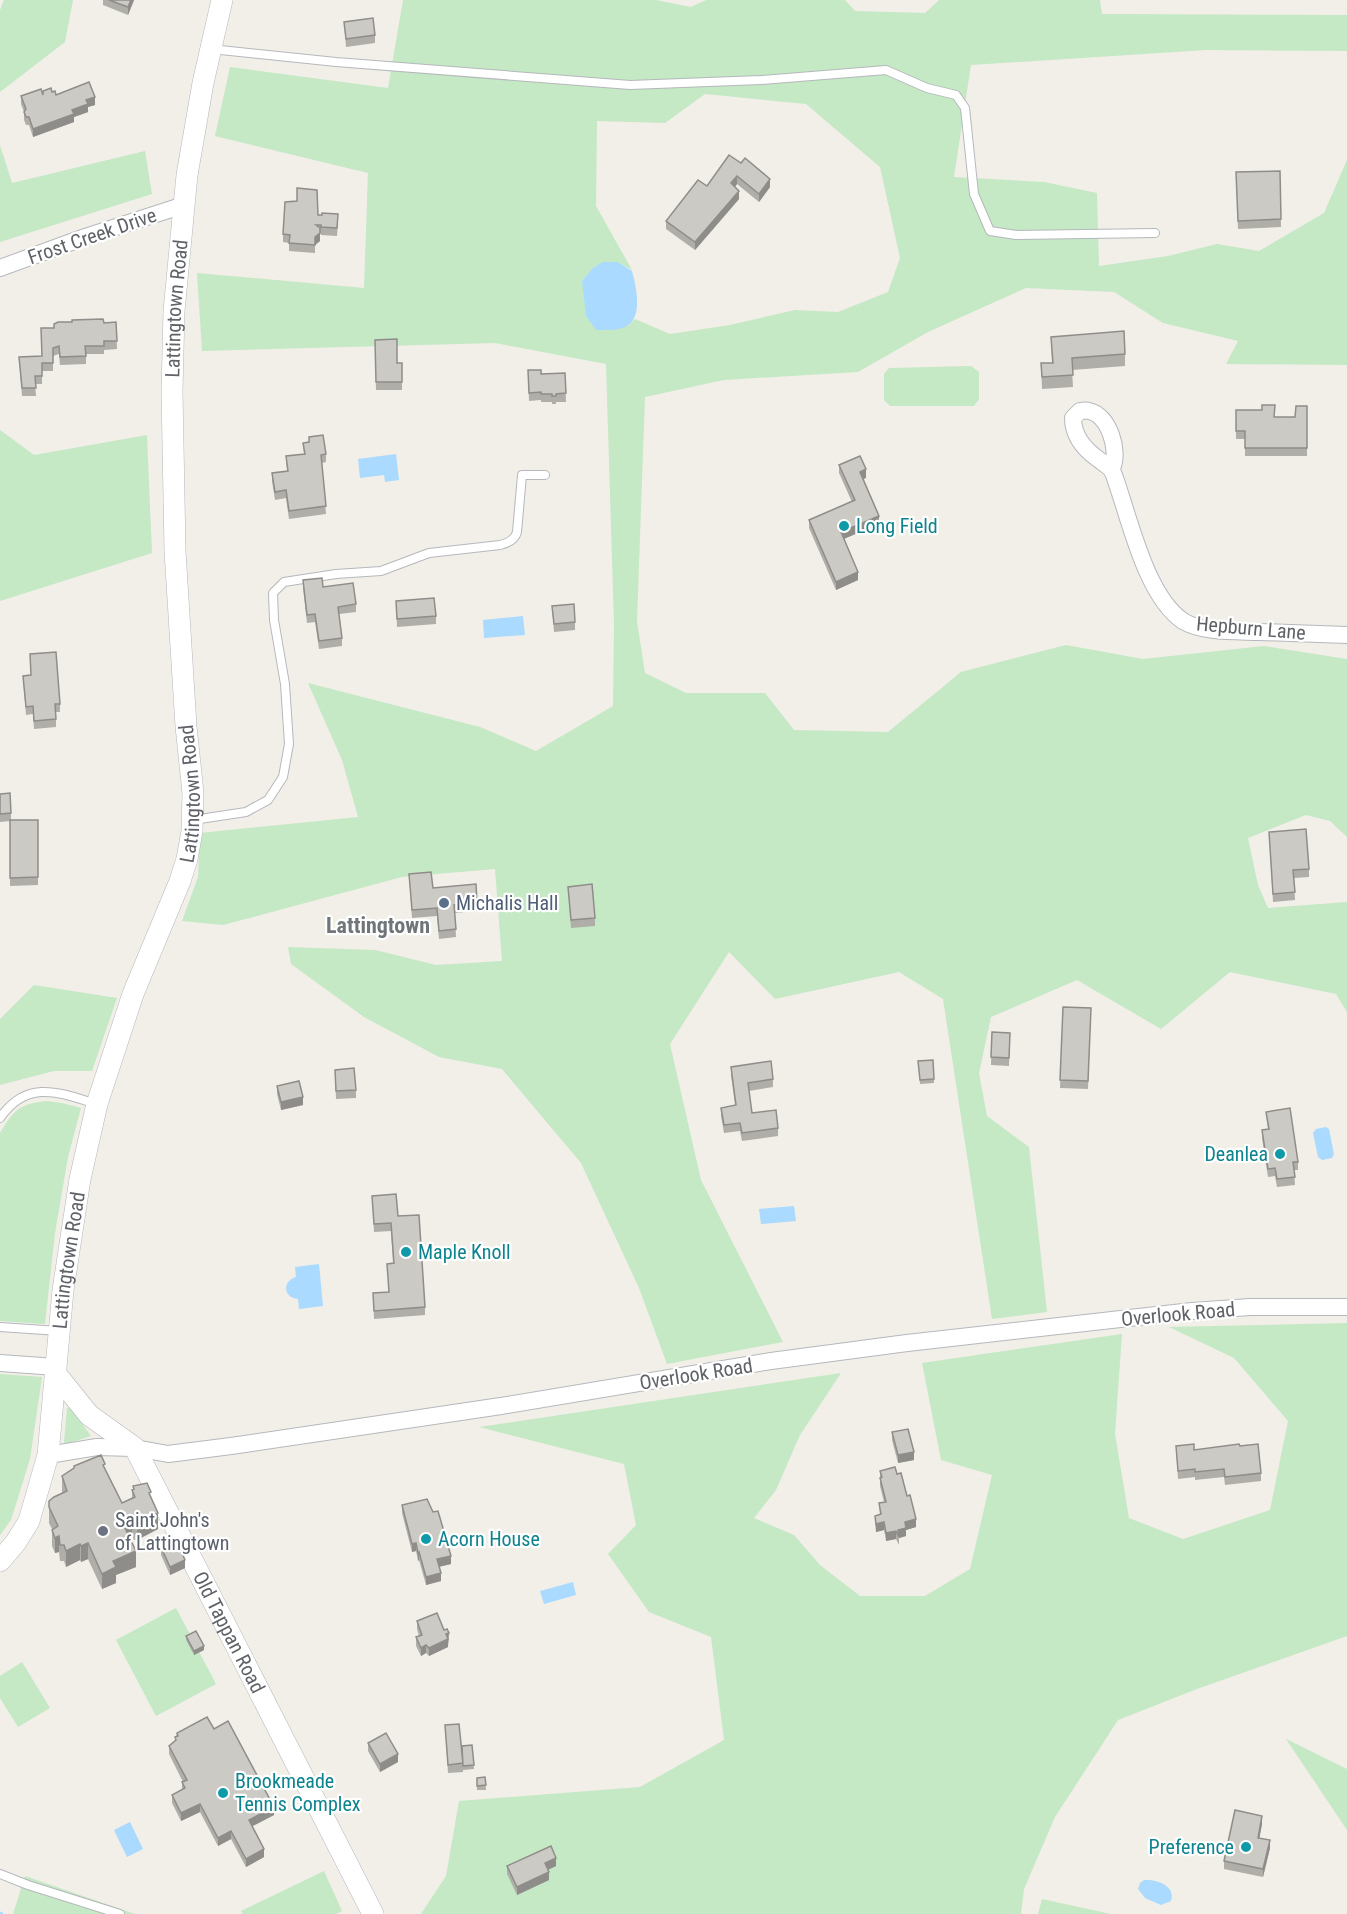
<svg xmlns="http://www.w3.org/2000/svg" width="1347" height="1914" font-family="'Roboto Condensed',sans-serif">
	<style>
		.green { fill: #c5e8c5; fill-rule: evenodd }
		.water { fill: #aadaff }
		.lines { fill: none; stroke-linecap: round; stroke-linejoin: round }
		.stream { stroke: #aadaff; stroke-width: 4.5 }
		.service-casing { stroke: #b5b8bc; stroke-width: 10 }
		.minor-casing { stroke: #b5b8bc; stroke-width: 18 }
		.tertiary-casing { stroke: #b5b8bc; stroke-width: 22 }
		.service { stroke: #fff; stroke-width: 8 }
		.minor { stroke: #fff; stroke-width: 16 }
		.tertiary { stroke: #fff; stroke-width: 21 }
		.wall { fill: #afaea9 }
		.shaded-wall { fill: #8f8d8a }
		.building { fill: #cccac5; stroke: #8f8d8a; stroke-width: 1.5 }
		.culture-dot { fill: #0f9aa8; stroke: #fff; stroke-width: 2 }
		.service-dot { fill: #5c6f8a; stroke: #fff; stroke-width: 2 }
		.worship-dot { fill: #6b7280; stroke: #fff; stroke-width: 2 }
		.labels { text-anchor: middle; stroke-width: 4.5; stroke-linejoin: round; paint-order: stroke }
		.street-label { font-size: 20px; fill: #5f6368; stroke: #fff }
		.culture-label { font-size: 20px; fill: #0d838f; stroke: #fff; text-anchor: start }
		.service-label { font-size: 20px; fill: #4e5e75; stroke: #fff; text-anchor: start }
		.worship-label { font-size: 20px; fill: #5b616d; stroke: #fff; text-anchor: start }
		.quarter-label { font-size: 22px; font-weight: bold; fill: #70757a; stroke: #fff }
	</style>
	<rect width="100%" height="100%" fill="#f1efe8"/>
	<!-- green -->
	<g class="green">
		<polygon points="4,0 73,0 65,42 0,92 0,10"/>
		<path d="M403,0h253l35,7 15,-7h139l10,11 70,2 14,-13h161l2,14 245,1v36l-141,-1 -235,15 -17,112 90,5 53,11 2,73 69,-10 49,-12 42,7 65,-38 23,-53v205l-121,-1 12,-23 -75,-18 -49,-31 -88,-4 -98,44 -70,40 -134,8 -79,17 -8,224 8,52 41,20h79l29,37 94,2 73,-60 105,-27 77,14 121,-13 83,13v178l-17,-16 -24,-6 -58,23 10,47 10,23 79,-6v110l-11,-18 -106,-22 -69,57 -84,-49 -86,37 -12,56 8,43 42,31 18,165 -55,7 -49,-320 -44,-27 -124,27 -46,-47 -59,92 31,136 82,162 -116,22 -28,-76 -58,-125 -79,-94 -63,-12 -75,-40 -73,-53 -3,-17 87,3 61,15 66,-4 -7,-92 -93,8 -179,48 -41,-4 16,-44 2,-44 158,-16 -16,-57 -34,-77 172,44 56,24 77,-45 1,-82 -8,-260 -111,-21 -293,8 -5,-78 167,15 4,-115 -153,-37 15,-69 158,21zM705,94l101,10 74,63 20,91 -12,34 -50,20 -43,-2 -65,15 -60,9 -35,-15 -7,7 -10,-64 14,8 -36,-64 1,-85 68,2z"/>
		<polygon points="0,145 12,183 145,151 152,194 0,242"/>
		<polygon points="971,366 979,372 979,399 974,406 890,406 884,400 884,374 889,368"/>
		<polygon points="0,430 34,455 147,435 152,553 0,601"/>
		<polygon points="34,985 117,998 92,1071 54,1071 0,1085 0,1019"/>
		<path d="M47,1101l15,2 19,5 -13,49 -13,76 -10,91 -45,-3v-188c14,-23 19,-29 47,-32z"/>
		<polygon points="1347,1323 1347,1636 1197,1689 1118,1720 1055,1817 1024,1889 1021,1914 421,1914 446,1876 459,1801 640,1787 724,1740 711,1637 649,1612 608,1554 636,1525 624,1464 479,1427 841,1373 800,1435 776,1490 754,1518 794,1535 820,1565 860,1596 925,1596 970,1569 992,1475 941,1460 922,1363 1122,1334 1115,1434 1129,1518 1183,1539 1270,1510 1288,1421 1234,1358 1169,1327"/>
		<polygon points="0,1374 42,1377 30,1459 11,1520 0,1535"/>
		<polygon points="70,1407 91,1436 66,1444 64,1442 67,1408"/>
		<polygon points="176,1608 216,1684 156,1716 116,1640"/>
		<polygon points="22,1662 50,1708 18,1727 0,1698 0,1676"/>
		<polygon points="1286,1739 1347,1769 1347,1830"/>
		<polygon points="324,1871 342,1911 336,1914 243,1914 241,1911"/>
		<polygon points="25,1876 135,1914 13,1914"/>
		<polygon points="1042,1899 1111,1914 1038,1914"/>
	</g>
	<!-- water -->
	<g class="water">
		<path d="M603,262h15l14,9c4,15 12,48 -7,56 -9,4 -19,3 -29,3l-10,-14 -4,-35 11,-13z"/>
		<polygon points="396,454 399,480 385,482 384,475 360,478 358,459"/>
		<polygon points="523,616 525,635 484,638 483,620"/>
		<polygon points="1326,1127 1329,1129 1334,1154 1332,1158 1322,1160 1318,1157 1313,1133 1316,1129"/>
		<polygon points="794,1206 796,1221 761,1224 759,1209"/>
		<path d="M319,1264l4,42 -24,3 -1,-10c-15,-1 -16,-18 -2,-22l-1,-10z"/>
		<polygon points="573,1582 576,1595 544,1604 540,1591"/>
		<polygon points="130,1822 143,1849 127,1857 114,1830"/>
		<path d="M1144,1880c13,-1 32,6 27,21l-10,4 -16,-7 -7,-9 2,-6z"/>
	</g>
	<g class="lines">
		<!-- stream -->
		<polyline class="stream" points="0,1914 1,1914"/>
		<!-- service casing -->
		<g class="service-casing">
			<g id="service">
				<polyline points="211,49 336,62 630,85 761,80 886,70 927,88 956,95 965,108 974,194 990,231 1016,235 1155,233"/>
				<path d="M193,820l53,-8 22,-12 15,-23 6,-33 -4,-60 -11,-64 -1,-27 11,-11 52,-8 45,-3 48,-18 71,-8c8,-2 15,-5 17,-13l5,-57h23"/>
				<path d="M0,1118c27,-39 58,-26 96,-14"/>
				<polyline points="0,1327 59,1331"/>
				<polyline points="0,1874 28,1885 120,1914"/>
			</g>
		</g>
		<!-- minor casing -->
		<g class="minor-casing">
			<g id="minor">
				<polyline points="0,268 85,237 184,205"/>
				<path d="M1112,468c8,-17 -3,-53 -23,-57 -3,-1 -6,0 -9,0l-7,7c0,18 11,31 25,41 9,7 14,8 17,19 15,42 31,118 68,143 19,12 55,10 77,11 29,1 58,2 87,3"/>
				<polyline points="0,1363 56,1367"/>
				<polyline points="48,1455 97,1447 135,1448 168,1454 231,1446 501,1406 771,1361 907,1343 1192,1311 1250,1307 1347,1307"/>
			</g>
		</g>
		<!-- tertiary casing -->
		<g class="tertiary-casing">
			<g id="tertiary">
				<path id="s1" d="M56,1374l33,41 46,33 238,466"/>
				<path id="s2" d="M0,1561l16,-19 13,-21 19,-66 15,-165 17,-111 17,-75 36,-110 47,-113 7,-22 5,-28 1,-38 -7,-67 -11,-175 -3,-160 2,-80 13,-136 16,-92 19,-83"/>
			</g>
		</g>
		<!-- service -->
		<use href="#service" class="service"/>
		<!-- minor -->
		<use href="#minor" class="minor"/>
		<!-- tertiary -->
		<use href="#tertiary" class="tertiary"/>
	</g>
	<!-- wall -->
	<g class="wall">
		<polygon points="103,0 134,0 128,15 103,5"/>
		<polygon points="344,22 375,35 375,43 346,47"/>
		<polygon points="52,92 56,95 95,105 88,107 88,112 74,117 74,122 33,137 29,125 26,125 24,120 24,112 21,104 21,96 43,95"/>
		<polygon points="729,155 770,187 759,202 737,184 735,187 739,199 695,250 666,229 666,221 707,186"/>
		<polygon points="1280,171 1281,227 1238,229 1236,172"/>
		<polygon points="318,215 338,222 337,236 321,235 320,233 320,241 315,245 315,253 289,251 289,243 283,242 283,234"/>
		<polygon points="116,322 117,349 104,350 104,354 86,354 86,364 60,365 59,354 53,356 53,371 42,371 42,384 35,384 36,396 22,396 19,357 42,356 54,328"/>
		<polygon points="1051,337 1125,354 1125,366 1072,370 1073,387 1042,389 1041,363 1052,363"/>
		<polygon points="375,340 397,363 402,363 402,390 376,390"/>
		<polygon points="528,370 541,374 565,373 566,402 556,402 556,404 552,404 552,402 541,402 541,400 529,401"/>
		<polygon points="1307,406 1307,456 1245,456 1245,439 1236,439 1236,410 1275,417 1295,417"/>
		<polygon points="309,437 326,454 326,462 322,463 326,514 289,519 286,498 275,500 272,481 272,473 287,471 286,456 304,454 303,443 309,442"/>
		<polygon points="839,465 866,478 863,479 879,524 844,539 858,580 836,590 809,528 809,520 852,502 839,473"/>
		<polygon points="303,580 323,587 356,604 356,612 339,614 342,638 342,646 319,649 315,622 307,623 303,588"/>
		<polygon points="396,601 436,616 436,624 397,627"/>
		<polygon points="552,606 575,622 575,630 554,632"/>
		<polygon points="30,654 60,704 60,712 56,712 56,727 34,729 33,714 26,715 23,676 31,675"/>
		<polygon points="0,794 11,813 11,820 38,820 38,885 10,886 10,821 0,822"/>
		<polygon points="1269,832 1309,869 1309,877 1294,878 1295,900 1273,902"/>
		<polygon points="409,874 433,888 477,903 477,911 455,913 456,937 439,939 437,916 412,918"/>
		<polygon points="568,887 595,918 595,926 571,928"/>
		<polygon points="1063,1007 1091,1008 1088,1089 1060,1088"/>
		<polygon points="992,1032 1010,1033 1009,1066 991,1065"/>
		<polygon points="933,1060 934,1083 920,1084 918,1061"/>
		<polygon points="731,1067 773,1079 773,1087 749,1091 752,1113 778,1128 778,1136 742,1141 740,1131 724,1133 721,1116 721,1108 735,1105 731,1075"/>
		<polygon points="335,1070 356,1090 356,1098 336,1099"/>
		<polygon points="277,1086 303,1105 281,1110 277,1094"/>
		<polygon points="1266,1112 1298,1162 1298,1170 1294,1170 1295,1185 1277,1187 1275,1176 1268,1177 1262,1138 1262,1130 1268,1129"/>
		<polygon points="372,1196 398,1216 425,1307 425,1315 374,1319 373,1293 389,1292 387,1264 393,1263 391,1231 374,1232"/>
		<polygon points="892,1432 914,1460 898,1463 892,1440"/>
		<polygon points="1176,1446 1194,1450 1240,1446 1261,1473 1261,1481 1225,1485 1224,1477 1195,1480 1195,1477 1178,1479"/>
		<polygon points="74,1466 105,1469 122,1503 132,1498 132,1490 133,1489 133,1486 151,1498 158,1529 137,1540 134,1540 132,1534 128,1535 136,1567 116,1575 116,1583 102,1589 88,1559 81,1562 80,1560 66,1567 64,1561 60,1561 59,1552 55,1553 52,1546 52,1529 49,1523 49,1501 62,1493 62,1476 74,1468"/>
		<polygon points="880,1471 897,1474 907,1496 916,1527 906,1530 906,1536 899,1538 899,1545 896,1539 886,1541 884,1530 876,1532 875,1524 875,1516 880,1515 879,1503 884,1502 880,1486"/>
		<polygon points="402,1505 451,1564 439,1567 441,1581 426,1585 419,1560 418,1561 416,1551 412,1552 402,1513"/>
		<polygon points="161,1547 185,1568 170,1575 161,1555"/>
		<polygon points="417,1621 449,1641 448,1642 448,1647 429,1656 426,1653 421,1656 416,1646 416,1637 419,1636 417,1629"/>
		<polygon points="186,1636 204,1650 194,1655 186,1640"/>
		<polygon points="445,1725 463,1763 463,1772 448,1773"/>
		<polygon points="214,1729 274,1815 252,1826 264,1857 246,1867 231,1839 218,1846 200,1812 181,1821 172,1803 172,1795 182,1790 182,1782 183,1782 169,1754 169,1746 175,1741 177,1733"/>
		<polygon points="368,1743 398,1762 380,1772 368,1751"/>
		<polygon points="472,1745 474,1769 463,1770 462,1746"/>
		<polygon points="485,1777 486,1790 477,1790 477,1778"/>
		<polygon points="1262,1824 1259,1838 1270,1848 1263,1877 1224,1869 1224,1861"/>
		<polygon points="507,1866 556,1866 548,1870 549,1880 517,1895 507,1874"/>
	</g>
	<!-- shaded-wall -->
	<g class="shaded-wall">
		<polygon points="131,0 134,0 128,15 128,7"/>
		<polygon points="95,97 95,105 88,107 88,112 74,117 74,122 33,137 33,129 72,110 86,100"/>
		<polygon points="737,176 737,184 731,191 731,183"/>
		<polygon points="770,179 770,187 759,202 759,194"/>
		<polygon points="739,191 739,199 695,250 695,242"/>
		<polygon points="320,228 320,241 315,245 315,237"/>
		<polygon points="866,469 866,478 860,480 860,472"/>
		<polygon points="879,516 879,524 841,540 841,532"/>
		<polygon points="858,572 858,580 836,590 836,582"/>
		<polygon points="303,1097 303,1105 281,1110 281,1102"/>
		<polygon points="914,1452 914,1460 898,1463 898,1455"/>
		<polygon points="158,1513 158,1529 137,1540 137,1524"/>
		<polygon points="132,1518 132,1534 122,1538 122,1522"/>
		<polygon points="916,1519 916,1527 906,1530 906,1536 899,1538 898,1530 905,1522"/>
		<polygon points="884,1522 884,1530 876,1532 876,1524"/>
		<polygon points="896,1531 896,1539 886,1541 886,1533"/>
		<polygon points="59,1536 59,1552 55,1553 55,1538"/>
		<polygon points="88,1543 88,1559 81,1562 81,1546"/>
		<polygon points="416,1543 416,1551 412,1552 412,1544"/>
		<polygon points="80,1544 80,1560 66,1567 66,1551"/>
		<polygon points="136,1551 136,1567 116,1575 116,1583 102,1589 102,1574 113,1561"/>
		<polygon points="419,1552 419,1560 418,1561 418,1553"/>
		<polygon points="451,1556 451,1564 437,1567 437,1559"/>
		<polygon points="185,1560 185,1568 170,1575 170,1567"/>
		<polygon points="441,1573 441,1581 426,1585 426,1577"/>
		<polygon points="449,1633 448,1647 429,1656 429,1648 446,1634"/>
		<polygon points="426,1645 426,1653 421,1656 421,1648"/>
		<polygon points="204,1646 204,1650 194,1655 194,1651"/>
		<polygon points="398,1754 398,1762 380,1772 380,1764"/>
		<polygon points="200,1804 200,1812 181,1821 181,1813"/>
		<polygon points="274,1807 274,1815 249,1828 249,1820"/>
		<polygon points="1262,1816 1262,1824 1258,1846 1258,1838"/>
		<polygon points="231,1831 231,1839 218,1846 218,1838"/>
		<polygon points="1270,1840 1270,1848 1263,1877 1263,1869"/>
		<polygon points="264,1849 264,1857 246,1867 246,1859"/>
		<polygon points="556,1858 556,1866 545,1871 545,1863"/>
		<polygon points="549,1872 549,1880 517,1895 517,1887"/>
	</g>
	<!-- building -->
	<g class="building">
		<polygon points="109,0 131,0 128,7"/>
		<polygon points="373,18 375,35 346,39 344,22"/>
		<polygon points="89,82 95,97 86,100 88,104 72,110 74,114 33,129 29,117 26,117 24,112 26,109 21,96 41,89 43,95 43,91 51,88 52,92 55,91 56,95"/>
		<polygon points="729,155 741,163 745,158 770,179 759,194 737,176 731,183 739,191 695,242 666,221 698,180 707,186"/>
		<polygon points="1280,171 1281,219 1238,221 1236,172"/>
		<polygon points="297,188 317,190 318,215 322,215 322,213 338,214 337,228 321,227 321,225 316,225 320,228 320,233 315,237 315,245 289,243 290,235 283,234 285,202 297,201"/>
		<polygon points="103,319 104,323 116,322 117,341 104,341 104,346 85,346 86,356 60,357 59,346 53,348 53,363 42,363 42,376 35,376 36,388 22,388 19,357 42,356 41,328 54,328 54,324 58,322 72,322 72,320"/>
		<polygon points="1124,331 1125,354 1072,358 1073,375 1042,377 1041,363 1053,363 1051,337"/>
		<polygon points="397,339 397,363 402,363 402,382 376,382 375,340"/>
		<polygon points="528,370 541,370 541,374 565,373 566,393 556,394 556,396 552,396 552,394 541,394 541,392 529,393"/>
		<polygon points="1262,405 1275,405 1274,417 1295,417 1296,406 1307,406 1307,448 1245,448 1245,431 1236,431 1236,410 1262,410"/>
		<polygon points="323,435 326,454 321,455 326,506 289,511 286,490 275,492 272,473 288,471 286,456 305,454 303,443 309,442 309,437"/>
		<polygon points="860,456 866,469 860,472 879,516 841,532 858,572 836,582 809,520 855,500 839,465"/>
		<polygon points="322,578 323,587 353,583 356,604 338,607 342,638 319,641 315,614 307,615 303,580"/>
		<polygon points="434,598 436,616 397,619 396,601"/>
		<polygon points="574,604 575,622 554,624 552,606"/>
		<polygon points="56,652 60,704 55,704 56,719 34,721 33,706 26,707 23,676 31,675 30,654"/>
		<polygon points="10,793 11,813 0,814 0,794"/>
		<polygon points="10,820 38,820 38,877 10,878"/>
		<polygon points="1306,829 1309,869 1293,870 1295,892 1273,894 1269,832"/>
		<polygon points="431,872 433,888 476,884 477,903 454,905 456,929 439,931 437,908 412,910 409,874"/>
		<polygon points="592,884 595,918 571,920 568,887"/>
		<polygon points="1063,1007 1091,1008 1088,1081 1060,1080"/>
		<polygon points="992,1032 1010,1033 1009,1058 991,1057"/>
		<polygon points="933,1060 934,1079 920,1080 918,1061"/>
		<polygon points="771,1061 773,1079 748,1083 752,1113 776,1110 778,1128 742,1133 740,1123 724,1125 721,1108 736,1105 731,1067"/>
		<polygon points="354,1068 356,1090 336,1091 335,1070"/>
		<polygon points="299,1081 303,1097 281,1102 277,1086"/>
		<polygon points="1290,1108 1298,1162 1293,1162 1295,1177 1277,1179 1275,1168 1268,1169 1262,1130 1269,1129 1266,1112"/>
		<polygon points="396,1194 398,1216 419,1215 425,1307 374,1311 373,1293 389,1292 387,1264 394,1263 391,1223 374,1224 372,1196"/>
		<polygon points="908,1429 914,1452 898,1455 892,1432"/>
		<polygon points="1194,1444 1194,1450 1239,1444 1240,1446 1258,1444 1261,1473 1225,1477 1224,1469 1195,1472 1195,1469 1178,1471 1176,1446"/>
		<polygon points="101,1455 105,1464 103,1465 122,1503 135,1497 132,1490 134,1489 133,1486 147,1483 151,1492 149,1493 158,1513 137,1524 134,1524 132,1518 122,1522 136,1551 113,1561 116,1567 102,1574 88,1543 81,1546 80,1544 66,1551 64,1545 60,1545 59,1536 55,1538 52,1530 58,1526 49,1507 49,1501 54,1497 67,1491 62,1476 74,1468 74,1466"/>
		<polygon points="895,1467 897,1474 901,1473 907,1496 910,1495 916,1519 905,1522 906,1528 898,1530 899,1537 896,1531 886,1533 884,1522 876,1524 875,1516 881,1514 879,1503 886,1502 880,1478 882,1477 880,1471"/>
		<polygon points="427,1499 433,1512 438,1511 451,1556 437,1559 441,1573 426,1577 419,1552 418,1553 416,1543 412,1544 402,1505"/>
		<polygon points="176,1540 185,1560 170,1567 161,1547"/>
		<polygon points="437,1613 444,1630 447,1629 449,1633 446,1634 448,1639 429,1648 426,1645 421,1648 416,1637 422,1635 417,1621"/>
		<polygon points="196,1631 204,1646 194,1651 186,1636"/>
		<polygon points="207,1717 214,1729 228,1721 274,1807 249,1820 264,1849 246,1859 231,1831 218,1838 200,1804 181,1813 172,1795 185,1788 182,1782 187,1780 169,1746 176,1740 175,1737 178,1736 177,1733"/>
		<polygon points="459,1724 463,1763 448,1765 445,1725"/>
		<polygon points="386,1733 398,1754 380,1764 368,1743"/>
		<polygon points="472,1745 474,1765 463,1766 462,1746"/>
		<polygon points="485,1777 486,1785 477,1786 477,1778"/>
		<polygon points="1235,1810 1262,1816 1258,1838 1270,1840 1263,1869 1224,1861"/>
		<polygon points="551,1846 556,1858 545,1863 549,1872 517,1887 507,1866"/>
	</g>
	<!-- markers -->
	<g class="culture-dot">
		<circle cx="844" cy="526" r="6"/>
		<circle cx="1280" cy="1154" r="6"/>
		<circle cx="406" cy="1252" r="6"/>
		<circle cx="426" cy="1539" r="6"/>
		<circle cx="223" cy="1793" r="6"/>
		<circle cx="1246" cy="1847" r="6"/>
	</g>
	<circle class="service-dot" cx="444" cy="903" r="6"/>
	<circle class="worship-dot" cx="103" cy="1531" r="6"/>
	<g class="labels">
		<!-- street labels -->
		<g class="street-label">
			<text transform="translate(92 236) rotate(-19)" y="7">Frost Creek Drive</text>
			<text dy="7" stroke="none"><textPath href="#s2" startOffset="1286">Lattingtown Road</textPath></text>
			<text transform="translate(1251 628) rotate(5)" y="7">Hepburn Lane</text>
			<text dy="7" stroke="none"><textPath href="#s2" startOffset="800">Lattingtown Road</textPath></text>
			<text dy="7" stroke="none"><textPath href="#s2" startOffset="314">Lattingtown Road</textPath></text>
			<text transform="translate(1178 1314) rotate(-5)" y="7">Overlook Road</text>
			<text transform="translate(696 1374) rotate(-9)" y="7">Overlook Road</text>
			<text dy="7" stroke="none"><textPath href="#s1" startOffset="316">Old Tappan Road</textPath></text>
		</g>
		<!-- culture labels -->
		<g class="culture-label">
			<text x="856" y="533">Long Field</text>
			<text x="1268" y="1161" text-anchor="end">Deanlea</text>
			<text x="418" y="1259">Maple Knoll</text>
			<text x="438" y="1546">Acorn House</text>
			<text x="235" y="1788">Brookmeade<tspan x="235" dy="23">Tennis Complex</tspan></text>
			<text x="1234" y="1854" text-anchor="end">Preference</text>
		</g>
		<!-- service labels -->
		<g class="service-label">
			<text x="456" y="910">Michalis Hall</text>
		</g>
		<!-- worship labels -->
		<g class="worship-label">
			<text x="115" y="1527">Saint John's<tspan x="115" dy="23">of Lattingtown</tspan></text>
		</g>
		<!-- quarter labels -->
		<g class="quarter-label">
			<text x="378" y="933">Lattingtown</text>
		</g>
	</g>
</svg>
